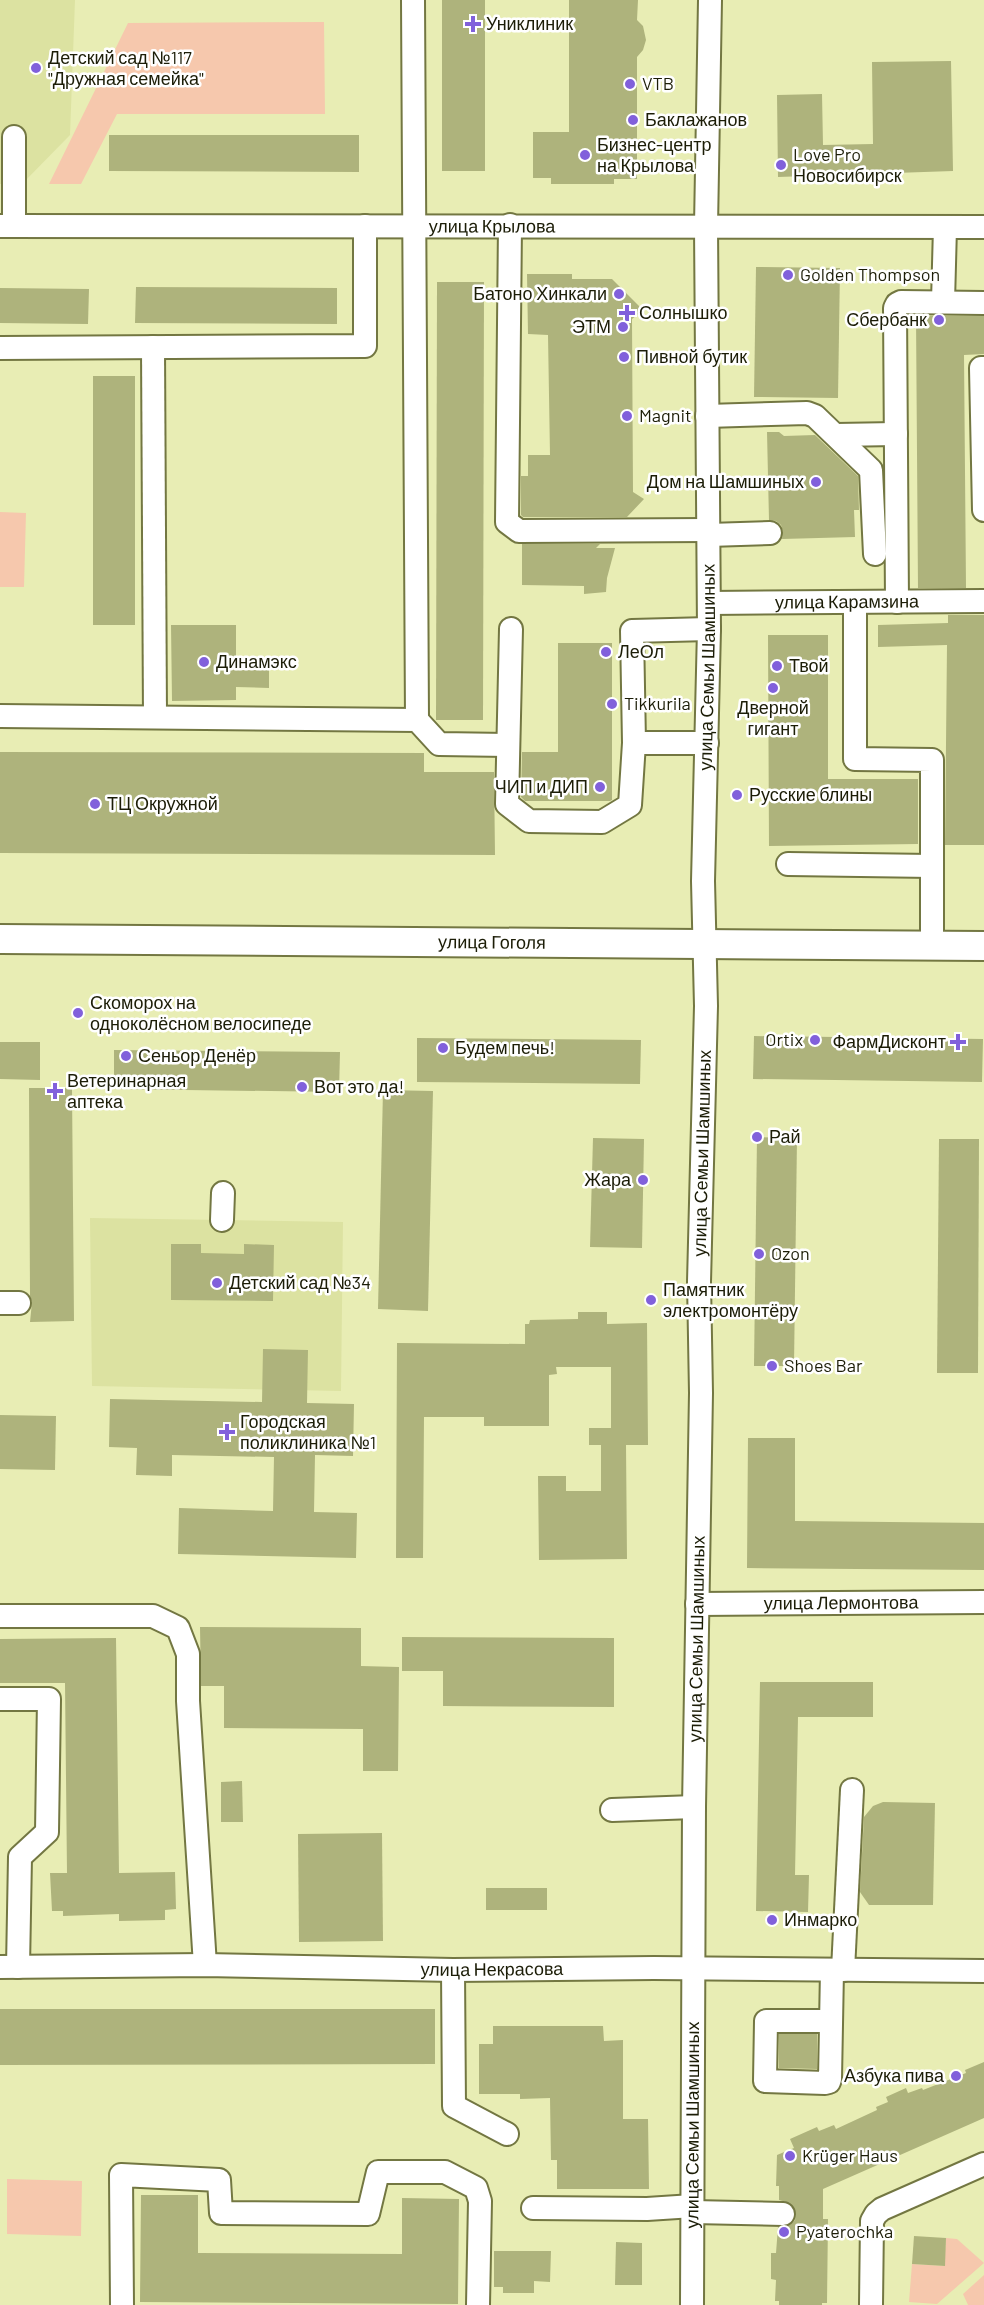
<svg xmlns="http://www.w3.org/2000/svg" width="984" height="2305" font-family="Barlow,sans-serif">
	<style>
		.built { fill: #dce2a1 }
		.green { fill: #f6c8ad }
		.building { fill: #aeb37c }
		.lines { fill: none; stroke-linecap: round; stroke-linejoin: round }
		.minor-casing { stroke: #737742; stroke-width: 26 }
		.major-casing { stroke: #737742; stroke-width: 32 }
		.minor { stroke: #fff; stroke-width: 22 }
		.major { stroke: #fff; stroke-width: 28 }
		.poi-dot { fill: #8160db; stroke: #fff; stroke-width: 2 }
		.labels { text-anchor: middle; stroke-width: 5; stroke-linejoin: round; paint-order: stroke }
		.poi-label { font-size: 18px; fill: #1c1d07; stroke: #fff; text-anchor: start }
		.street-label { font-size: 18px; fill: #1c1d07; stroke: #fff }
	</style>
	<rect width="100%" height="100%" fill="#e8edb4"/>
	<!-- built -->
	<g class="built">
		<polygon points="0,0 75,0 70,135 21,185 0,184"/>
		<polygon points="90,1218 343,1222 341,1391 92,1386"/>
	</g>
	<!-- green -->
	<g class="green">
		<polygon points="324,22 325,114 117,114 81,184 49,184 128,23"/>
		<polygon points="0,512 26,513 24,587 0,587"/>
		<polygon points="7,2179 82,2181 81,2236 7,2234"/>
		<polygon points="946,2238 957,2239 984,2263 937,2304 909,2302 912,2264 944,2266"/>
		<polygon points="984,2275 984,2305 968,2305 963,2294"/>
	</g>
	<!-- building -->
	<g class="building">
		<rect x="442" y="0" width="43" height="171"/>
		<polygon points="569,0 638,0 637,20 643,26 646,40 643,50 637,57 637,179 614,179 614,184 551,184 551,178 533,178 533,132 569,132"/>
		<polygon points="951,61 953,171 778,177 777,95 822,94 823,145 873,144 872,62"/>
		<polygon points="109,135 359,135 359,172 109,171"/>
		<polygon points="756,267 840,268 838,398 754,397"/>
		<polygon points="527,274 572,274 572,279 612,279 643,310 632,319 633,492 644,499 627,517 523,517 521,515 521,476 528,476 528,455 550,455 548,335 528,334"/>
		<polygon points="437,282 484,282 483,720 436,720"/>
		<polygon points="136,287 337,288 337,324 135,323"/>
		<polygon points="0,288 89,289 88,324 0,323"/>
		<polygon points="916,316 984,316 984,354 964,355 966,588 918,588"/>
		<rect x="93" y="376" width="42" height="249"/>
		<polygon points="767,432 779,432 784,436 815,435 858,476 859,510 854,510 855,537 782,539 783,532 781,525 776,521 769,520"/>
		<polygon points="522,544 600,544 596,548 615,548 607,578 606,592 584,594 584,586 522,585"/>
		<polygon points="948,615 984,615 984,845 945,845 947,645 878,647 878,625 948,623"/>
		<polygon points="171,625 236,625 236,667 269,667 269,688 236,687 236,700 172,701"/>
		<polygon points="768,635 828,635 828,779 918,779 918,844 769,846"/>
		<polygon points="558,643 612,643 612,800 610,801 525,801 521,797 522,752 558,752"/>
		<polygon points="0,752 424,753 424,772 494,772 495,855 0,853"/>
		<polygon points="754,1036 983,1039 982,1082 753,1079"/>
		<polygon points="417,1038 641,1040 640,1084 417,1082"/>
		<polygon points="0,1042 40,1042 40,1080 0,1079"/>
		<polygon points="114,1050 340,1052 339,1092 114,1089"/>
		<polygon points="29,1088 72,1088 74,1321 30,1322 32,1302 30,1296"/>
		<polygon points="383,1090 433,1091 428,1311 378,1309"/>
		<polygon points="757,1137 797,1138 794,1366 754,1366"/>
		<polygon points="593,1138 644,1139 642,1248 590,1247"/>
		<polygon points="939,1139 979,1139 978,1373 937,1373"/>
		<polygon points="171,1244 201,1244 201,1253 244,1254 244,1244 274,1245 273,1301 171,1300"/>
		<polygon points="578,1312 607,1312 607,1324 647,1323 648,1445 626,1445 627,1559 539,1560 538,1476 566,1476 566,1491 601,1491 601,1445 589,1445 589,1428 611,1428 611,1367 556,1367 557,1374 549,1375 549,1426 484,1426 484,1417 424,1417 423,1558 396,1558 397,1343 525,1344 525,1324 529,1324 530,1320 578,1319"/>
		<polygon points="263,1349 308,1350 307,1403 354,1404 353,1456 315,1455 314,1512 357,1513 356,1558 178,1554 179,1508 273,1511 274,1457 172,1455 172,1476 136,1475 137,1448 109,1447 110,1399 262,1402"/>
		<polygon points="0,1415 56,1416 55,1470 0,1469"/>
		<polygon points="748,1438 795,1438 795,1521 984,1523 984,1570 747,1568"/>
		<polygon points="200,1627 361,1628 361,1666 399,1667 398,1771 363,1771 363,1729 224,1728 224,1686 201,1686"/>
		<polygon points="402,1637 614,1638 614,1707 443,1706 443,1671 402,1671"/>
		<polygon points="116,1638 119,1873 175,1872 176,1909 165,1910 165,1920 119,1921 119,1914 63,1916 63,1911 52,1911 50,1873 67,1873 65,1683 0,1683 0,1639"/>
		<polygon points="760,1682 873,1682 873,1717 798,1717 795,1875 809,1875 808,1912 756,1911"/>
		<polygon points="242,1781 243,1822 221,1822 221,1782"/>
		<polygon points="883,1802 935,1803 933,1905 869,1905 860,1892 864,1817 873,1806"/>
		<polygon points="382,1833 383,1941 299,1942 298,1834"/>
		<rect x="486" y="1888" width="61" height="22"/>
		<polygon points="0,2009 435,2009 435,2064 0,2065"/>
		<polygon points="493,2026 603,2026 604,2041 623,2040 623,2119 648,2119 649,2189 557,2189 557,2160 551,2160 550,2098 520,2099 520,2094 479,2094 479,2044 493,2044"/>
		<polygon points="779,2034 817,2034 817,2069 779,2068"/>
		<polygon points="984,2062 984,2118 823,2189 823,2219 828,2219 827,2303 822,2303 822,2305 779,2305 779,2301 775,2301 776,2280 771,2279 771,2253 776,2253 778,2227 790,2225 795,2220 796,2214 790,2203 779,2200 779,2186 776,2186 777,2155 794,2148 790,2139 817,2127 819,2131 834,2125 836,2129 877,2110 876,2107 888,2102 886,2097 906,2088 908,2093 922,2088 923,2090 966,2073 965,2070"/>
		<polygon points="141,2195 198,2195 198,2253 402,2254 402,2198 459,2199 458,2304 140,2302"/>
		<polygon points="914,2236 946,2238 945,2266 912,2264"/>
		<polygon points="616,2242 642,2243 642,2285 615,2285"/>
		<polygon points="494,2251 551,2251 550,2282 534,2281 534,2293 503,2293 503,2287 494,2287"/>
	</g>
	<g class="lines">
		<!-- minor casing -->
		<g class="minor-casing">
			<g id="minor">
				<polyline points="413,0 417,720"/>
				<polyline points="14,137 14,226"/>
				<polyline points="510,225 507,522 519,531 708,530"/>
				<path id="s1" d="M0,226l984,1"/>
				<polyline points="943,302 945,227"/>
				<polyline points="153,347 155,717"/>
				<polyline points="0,348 365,346 365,226"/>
				<polyline points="984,368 981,368 984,510"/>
				<polyline points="707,416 807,413 815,416 871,470 875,554"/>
				<polyline points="836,435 896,434"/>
				<polyline points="709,535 770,533"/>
				<polyline points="855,602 855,759 932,760 932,946"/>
				<polyline points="897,602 895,308 897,304 901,302 984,303"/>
				<path id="s2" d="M709,603l275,-2"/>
				<polyline points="511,629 507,804 529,821 602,822 630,805 634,743 707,743"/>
				<polyline points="0,716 417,720 439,744 508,745"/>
				<polyline points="634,743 632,631 709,629"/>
				<polyline points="788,864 932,866"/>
				<polyline points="222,1220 223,1193"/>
				<polyline points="0,1303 19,1303"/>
				<path id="s3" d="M697,1604l287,-2"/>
				<polyline points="0,1616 153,1616 178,1628 188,1654 188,1701 205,1965"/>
				<polyline points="0,1699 49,1699 47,1832 20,1857 18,1967"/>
				<polyline points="612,1810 694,1807"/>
				<path id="s4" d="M0,1967l205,-2 248,5 201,-2 330,3"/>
				<polyline points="453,1970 454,2106 507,2134"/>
				<polyline points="843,1970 852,1790"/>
				<polyline points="831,2021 766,2021 765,2081 825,2083 829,2082 830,2079 832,1970"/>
				<polyline points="533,2208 647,2209 693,2206"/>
				<polyline points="693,2212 783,2214"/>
				<polyline points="122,2305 121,2175 219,2180 221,2213 368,2214 378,2172 445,2172 476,2188 480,2201 478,2305"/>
				<path id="s5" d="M692,2305l2,-498 7,-414 -2,-111 7,-276 -3,-125 6,-252 -3,-403 4,-226"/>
				<polyline points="871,2305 872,2221 876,2214 882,2209 984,2164"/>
			</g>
		</g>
		<!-- major casing -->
		<g class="major-casing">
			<g id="major">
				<path id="s6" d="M0,939l984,7"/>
			</g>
		</g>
		<!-- minor -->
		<use href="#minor" class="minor"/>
		<!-- major -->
		<use href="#major" class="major"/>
	</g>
	<!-- markers -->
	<g class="poi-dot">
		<path d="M470 15h6v6h6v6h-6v6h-6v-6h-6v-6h6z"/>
		<circle cx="36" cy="68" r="6"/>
		<circle cx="630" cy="84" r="6"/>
		<circle cx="633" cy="120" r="6"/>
		<circle cx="585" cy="155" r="6"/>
		<circle cx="781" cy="165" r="6"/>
		<circle cx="788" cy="275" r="6"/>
		<circle cx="619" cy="294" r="6"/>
		<path d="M624 304h6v6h6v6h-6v6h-6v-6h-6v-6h6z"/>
		<circle cx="939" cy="320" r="6"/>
		<circle cx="623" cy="327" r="6"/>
		<circle cx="624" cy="357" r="6"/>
		<circle cx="627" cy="416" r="6"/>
		<circle cx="816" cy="482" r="6"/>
		<circle cx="606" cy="652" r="6"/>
		<circle cx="204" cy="662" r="6"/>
		<circle cx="777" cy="666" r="6"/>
		<circle cx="773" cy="688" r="6"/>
		<circle cx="612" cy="704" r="6"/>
		<circle cx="600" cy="787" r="6"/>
		<circle cx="737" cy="795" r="6"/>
		<circle cx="95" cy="804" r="6"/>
		<circle cx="78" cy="1013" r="6"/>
		<circle cx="815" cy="1040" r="6"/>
		<path d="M955 1033h6v6h6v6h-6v6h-6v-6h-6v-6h6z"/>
		<circle cx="443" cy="1048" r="6"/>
		<circle cx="126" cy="1056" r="6"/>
		<circle cx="302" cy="1087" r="6"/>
		<path d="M52 1082h6v6h6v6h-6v6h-6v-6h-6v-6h6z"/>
		<circle cx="757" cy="1137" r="6"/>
		<circle cx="643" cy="1180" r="6"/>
		<circle cx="759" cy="1254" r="6"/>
		<circle cx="217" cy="1283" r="6"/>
		<circle cx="651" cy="1300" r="6"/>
		<circle cx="772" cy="1366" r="6"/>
		<path d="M224 1423h6v6h6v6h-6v6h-6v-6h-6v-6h6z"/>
		<circle cx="772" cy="1920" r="6"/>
		<circle cx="956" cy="2076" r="6"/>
		<circle cx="790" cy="2156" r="6"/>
		<circle cx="784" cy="2232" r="6"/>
	</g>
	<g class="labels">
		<!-- poi labels -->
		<g class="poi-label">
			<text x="486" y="30">Униклиник</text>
			<text x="48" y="64">Детский сад №117<tspan x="48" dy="21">"Дружная семейка"</tspan></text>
			<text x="642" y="90">VTB</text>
			<text x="645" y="126">Баклажанов</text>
			<text x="597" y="151">Бизнес-центр<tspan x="597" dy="21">на Крылова</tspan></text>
			<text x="793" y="161">Love Pro<tspan x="793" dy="21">Новосибирск</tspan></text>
			<text x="800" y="281">Golden Thompson</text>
			<text x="607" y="300" text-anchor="end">Батоно Хинкали</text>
			<text x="639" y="319">Солнышко</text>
			<text x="927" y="326" text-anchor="end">Сбербанк</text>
			<text x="611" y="333" text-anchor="end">ЭТМ</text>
			<text x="636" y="363">Пивной бутик</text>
			<text x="639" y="422">Magnit</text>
			<text x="804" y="488" text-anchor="end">Дом на Шамшиных</text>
			<text x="618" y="658">ЛеОл</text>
			<text x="216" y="668">Динамэкс</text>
			<text x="789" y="672">Твой</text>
			<text x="624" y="710">Tikkurila</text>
			<text x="773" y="714" text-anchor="middle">Дверной<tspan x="773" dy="21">гигант</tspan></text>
			<text x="588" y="793" text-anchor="end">ЧИП и ДИП</text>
			<text x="749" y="801">Русские блины</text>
			<text x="107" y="810">ТЦ Окружной</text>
			<text x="90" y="1009">Скоморох на<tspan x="90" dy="21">одноколёсном велосипеде</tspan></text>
			<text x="803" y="1046" text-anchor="end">Ortix</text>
			<text x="946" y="1048" text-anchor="end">ФармДисконт</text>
			<text x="455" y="1054">Будем печь!</text>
			<text x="138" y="1062">Сеньор Денёр</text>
			<text x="67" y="1087">Ветеринарная<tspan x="67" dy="21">аптека</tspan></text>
			<text x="314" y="1093">Вот это да!</text>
			<text x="769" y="1143">Рай</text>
			<text x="631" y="1186" text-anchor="end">Жара</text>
			<text x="771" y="1260">Ozon</text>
			<text x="229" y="1289">Детский сад №34</text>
			<text x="663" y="1296">Памятник<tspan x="663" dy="21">электромонтёру</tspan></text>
			<text x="784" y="1372">Shoes Bar</text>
			<text x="240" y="1428">Городская<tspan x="240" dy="21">поликлиника №1</tspan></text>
			<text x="784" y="1926">Инмарко</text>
			<text x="944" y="2082" text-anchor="end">Азбука пива</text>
			<text x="802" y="2162">Krüger Haus</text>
			<text x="796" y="2238">Pyaterochka</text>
		</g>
		<!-- street labels -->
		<g class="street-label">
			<text dy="6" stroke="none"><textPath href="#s1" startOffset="492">улица Крылова</textPath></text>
			<text dy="6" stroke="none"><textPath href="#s2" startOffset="138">улица Карамзина</textPath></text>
			<text dy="6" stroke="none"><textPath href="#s5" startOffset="1638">улица Семьи Шамшиных</textPath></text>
			<text dy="6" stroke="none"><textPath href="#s6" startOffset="492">улица Гоголя</textPath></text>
			<text dy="6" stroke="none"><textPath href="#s5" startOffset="1152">улица Семьи Шамшиных</textPath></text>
			<text dy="6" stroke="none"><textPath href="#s3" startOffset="144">улица Лермонтова</textPath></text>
			<text dy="6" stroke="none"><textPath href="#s5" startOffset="666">улица Семьи Шамшиных</textPath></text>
			<text dy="6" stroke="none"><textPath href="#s4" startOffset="492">улица Некрасова</textPath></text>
			<text dy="6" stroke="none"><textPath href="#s5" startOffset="180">улица Семьи Шамшиных</textPath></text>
		</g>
	</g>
</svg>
